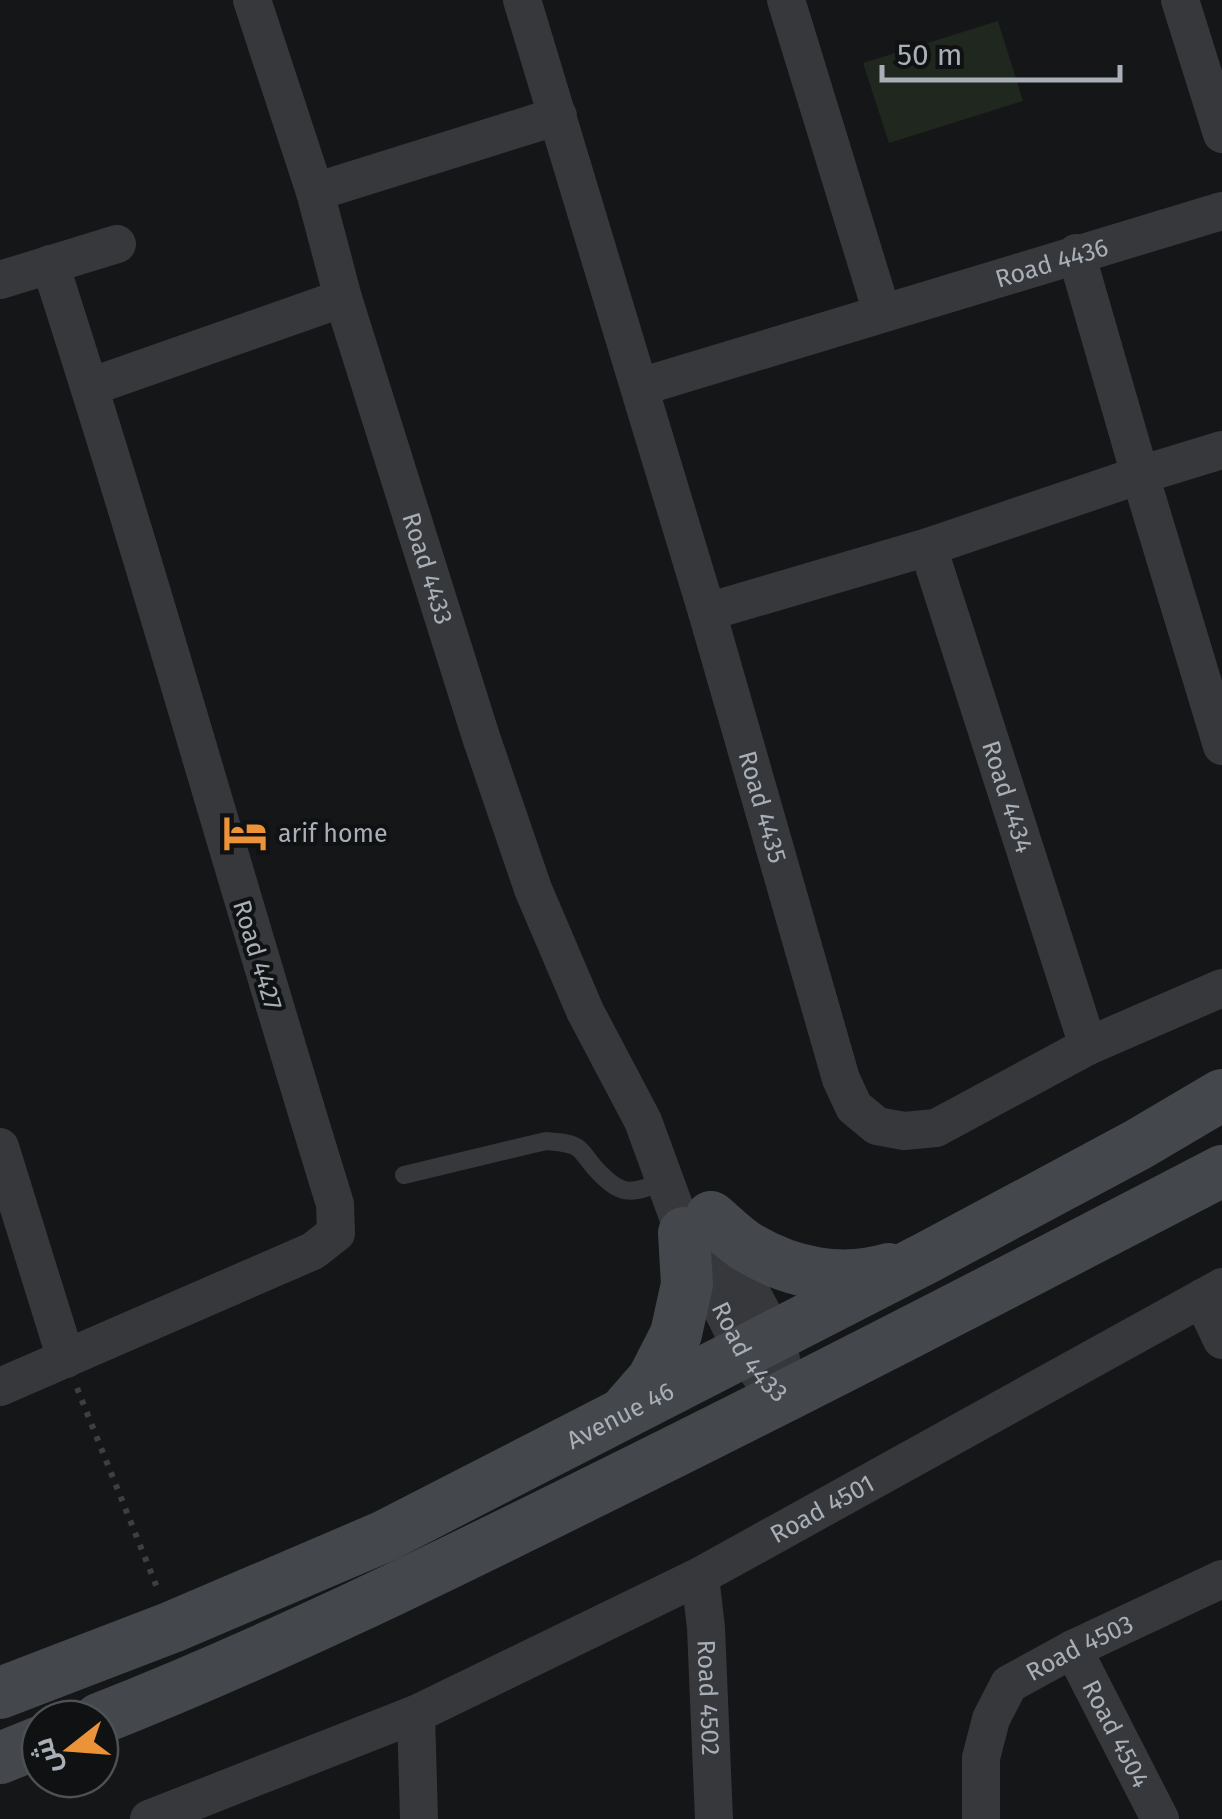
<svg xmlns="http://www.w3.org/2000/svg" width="1222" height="1819" font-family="'Fira Sans',Cairo,sans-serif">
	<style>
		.green { fill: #20271f }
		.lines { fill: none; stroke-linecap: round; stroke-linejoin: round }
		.path { stroke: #3c3f43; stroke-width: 6; stroke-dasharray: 5 8; stroke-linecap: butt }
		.lane { stroke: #36383c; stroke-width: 18 }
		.street { stroke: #36383c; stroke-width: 38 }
		.secondary { stroke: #44474c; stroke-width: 52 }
		.labels { text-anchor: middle; stroke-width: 8; stroke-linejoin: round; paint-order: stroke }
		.street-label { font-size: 25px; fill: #a8afb7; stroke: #101112 }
		.poi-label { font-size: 25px; fill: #a8afb7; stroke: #101112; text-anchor: start }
	</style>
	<rect width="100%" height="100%" fill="#151617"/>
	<!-- green -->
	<polygon class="green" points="998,21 1023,101 889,143 863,63"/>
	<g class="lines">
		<!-- path -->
		<polyline class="path" points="77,1388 158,1590"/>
		<!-- lane -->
		<path class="lane" d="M404,1175l142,-34c10,1 23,1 32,7 6,5 11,13 16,19 26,29 36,29 71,13"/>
		<!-- street -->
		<g class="street">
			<path id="s1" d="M252,0l63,192 28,106 138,439 52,152 52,122 58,110 41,112 60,120 18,24 23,21"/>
			<path id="s2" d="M522,0l185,612 134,467 13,28 23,19 27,5 32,-3 152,-82 134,-58"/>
			<polyline points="786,0 882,313"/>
			<polyline points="1180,0 1222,134"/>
			<polyline points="315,192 558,116"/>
			<polyline points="1076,253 1140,475 1222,746"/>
			<polyline points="0,280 117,244"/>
			<polyline points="90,387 343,298"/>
			<path id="s3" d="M640,387l582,-176"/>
			<path id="s4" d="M928,547l160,499"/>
			<polyline points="707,612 928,547 1140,475 1222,450"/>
			<polyline points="0,1147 66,1359"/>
			<polyline points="718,1230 775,1337 781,1359"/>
			<polyline points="1202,1298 1222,1340"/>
			<path d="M0,1387l313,-136 23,-18 -1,-29c-97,-313 -184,-628 -285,-940"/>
			<path id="s5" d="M700,1576l6,52 8,191"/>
			<path id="s6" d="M1073,1649l87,170"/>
			<polyline points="416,1714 419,1819"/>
			<path id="s7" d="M149,1819l267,-105 284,-138 522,-289"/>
			<path id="s8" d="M981,1819v-61l10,-39 18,-35 64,-35 149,-70"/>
		</g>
		<!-- secondary -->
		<g class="secondary">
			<path d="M711,1217c12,10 24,23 38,31 42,25 92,35 140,21"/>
			<polyline points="626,1410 653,1379 676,1334 687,1284 684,1233"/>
			<path id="s9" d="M0,1693l172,-66 213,-91 543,-279 211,-113 83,-49"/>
			<path d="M99,1719c172,-68 337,-149 502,-231 209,-103 415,-210 621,-317"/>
			<polyline points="0,1758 40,1742"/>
		</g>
	</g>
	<!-- icons -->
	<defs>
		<g id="hotel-bare" transform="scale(3.45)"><path d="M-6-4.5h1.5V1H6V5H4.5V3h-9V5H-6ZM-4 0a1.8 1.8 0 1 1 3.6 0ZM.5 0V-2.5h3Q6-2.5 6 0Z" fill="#ec9238" stroke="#101112" stroke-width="2.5" paint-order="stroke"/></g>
	</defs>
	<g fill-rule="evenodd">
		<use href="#hotel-bare" x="245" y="833"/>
	</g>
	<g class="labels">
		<!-- street labels -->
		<g class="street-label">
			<text dy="9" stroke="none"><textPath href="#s3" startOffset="430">Road 4436</textPath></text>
			<text dy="9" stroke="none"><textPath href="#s1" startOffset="595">Road 4433</textPath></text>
			<text dy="9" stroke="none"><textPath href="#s4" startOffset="262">Road 4434</textPath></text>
			<text dy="9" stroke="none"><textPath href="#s2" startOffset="842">Road 4435</textPath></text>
			<text transform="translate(258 955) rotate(73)" y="9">Road 4427</text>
			<text dy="9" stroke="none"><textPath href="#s1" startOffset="1445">Road 4433</textPath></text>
			<text dy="9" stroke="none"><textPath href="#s9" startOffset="680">Avenue 46</textPath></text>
			<text dy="9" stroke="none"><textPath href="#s7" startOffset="742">Road 4501</textPath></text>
			<text dy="9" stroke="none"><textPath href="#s8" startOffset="220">Road 4503</textPath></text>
			<text dy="9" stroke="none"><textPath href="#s5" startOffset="122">Road 4502</textPath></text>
			<text dy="9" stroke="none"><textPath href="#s6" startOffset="95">Road 4504</textPath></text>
		</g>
		<!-- poi labels -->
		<g class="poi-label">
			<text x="278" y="842">arif home</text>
		</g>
	</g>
	<!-- north arrow -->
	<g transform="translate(70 1749) rotate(253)"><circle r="48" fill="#101112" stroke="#4d5054" stroke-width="2.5"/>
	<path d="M0-8L18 38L0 25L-18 38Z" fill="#ec9238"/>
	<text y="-15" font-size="28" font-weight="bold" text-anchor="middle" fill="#a8afb7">ش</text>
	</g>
	<!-- scale -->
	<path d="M882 65v15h238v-15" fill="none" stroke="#a8afb7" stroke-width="5"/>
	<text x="897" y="65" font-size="30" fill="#a8afb7" stroke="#101112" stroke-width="8" paint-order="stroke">50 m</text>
</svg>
